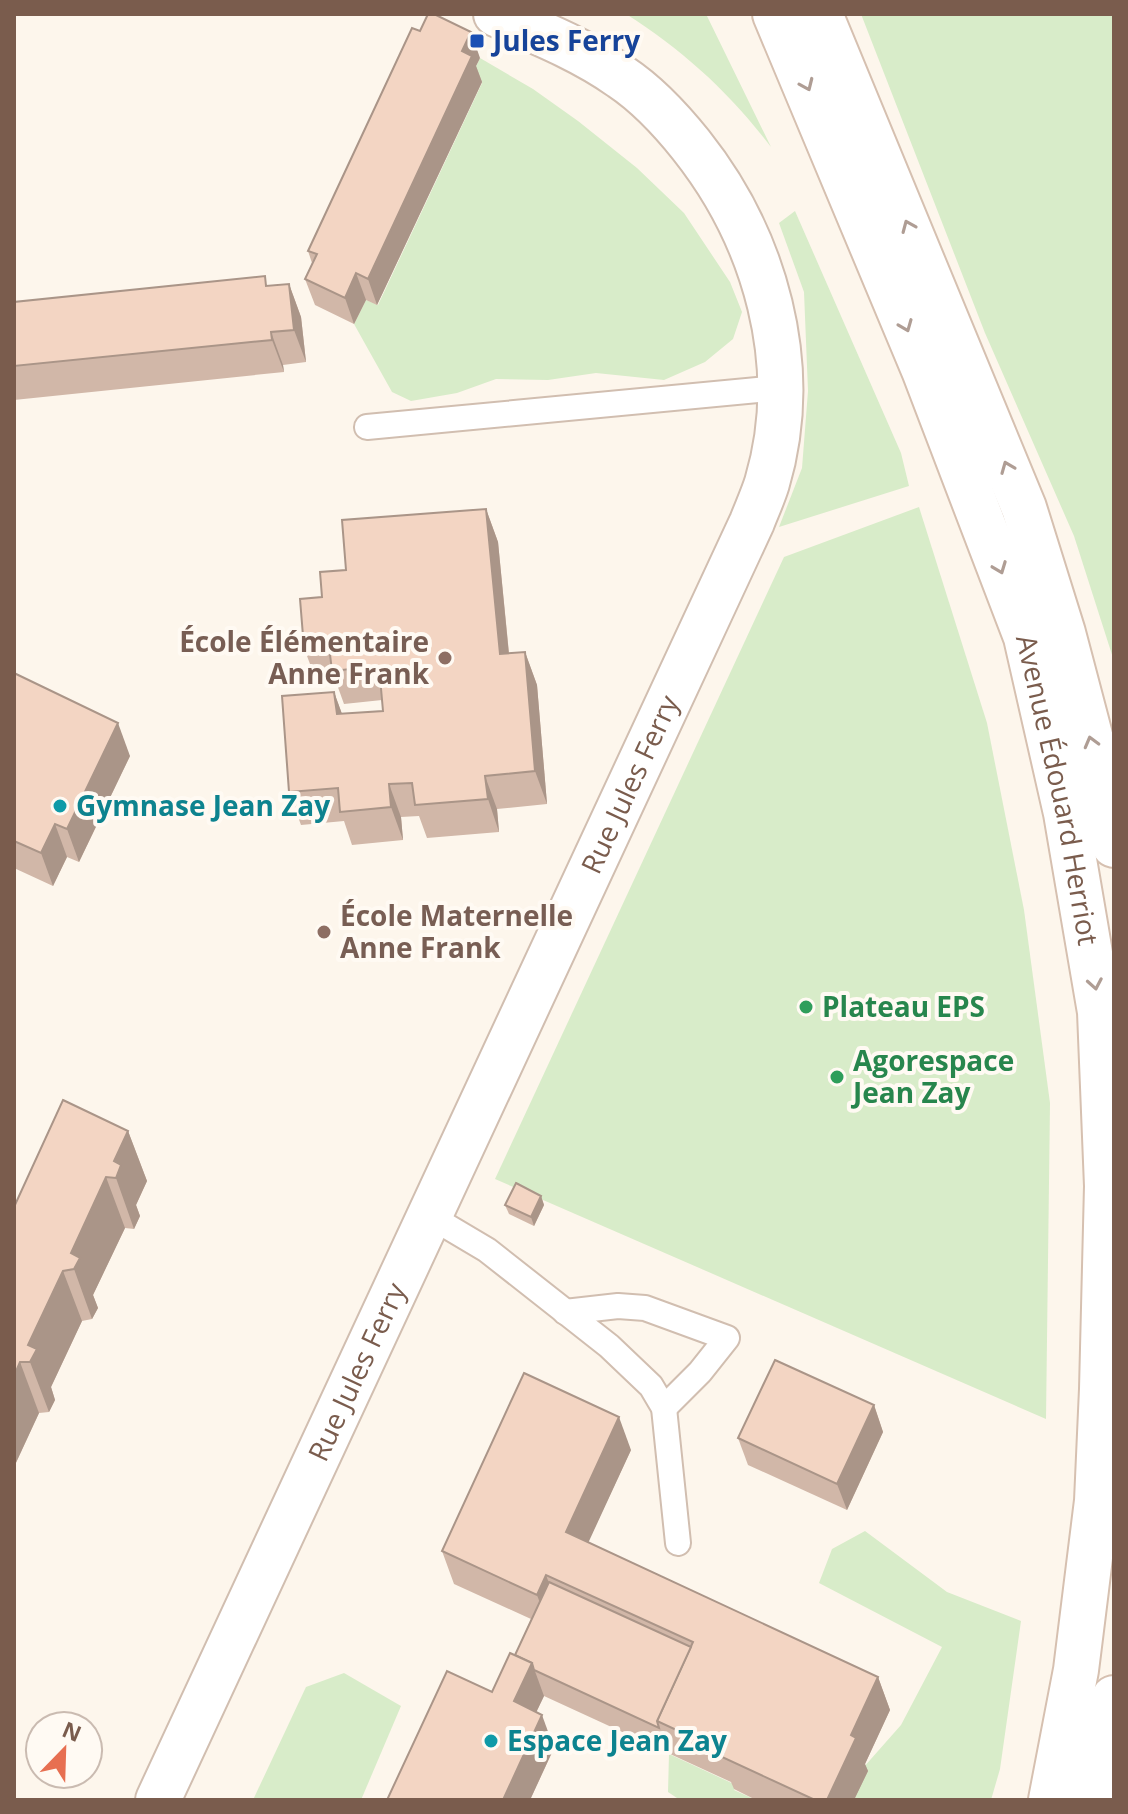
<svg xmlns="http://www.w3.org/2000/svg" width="1128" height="1814" font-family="'Open Sans',sans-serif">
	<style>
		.green { fill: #d8ecc9 }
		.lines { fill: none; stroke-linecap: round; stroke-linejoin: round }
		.service-casing { stroke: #d1beb0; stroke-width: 28 }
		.minor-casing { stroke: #d1beb0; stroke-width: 48 }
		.secondary-casing { stroke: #d6c0b0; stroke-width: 48 }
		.service { stroke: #fff; stroke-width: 24 }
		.minor { stroke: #fff; stroke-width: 44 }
		.secondary { stroke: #fff; stroke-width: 44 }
		.wall { fill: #d1b7a8 }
		.shaded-wall { fill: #aa9588 }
		.building { fill: #f3d5c3; stroke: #aa9588; stroke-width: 2 }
		.oneway { stroke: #af9d94 }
		.transit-dot { fill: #1a4fb4; stroke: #fffaf3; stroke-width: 3 }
		.education-dot { fill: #8d6e63; stroke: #fffaf3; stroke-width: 3 }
		.culture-dot { fill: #0f9aa8; stroke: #fffaf3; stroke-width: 3 }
		.leisure-dot { fill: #2e9e5b; stroke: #fffaf3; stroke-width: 3 }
		.labels { text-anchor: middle; stroke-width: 8; stroke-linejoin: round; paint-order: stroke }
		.transit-label { font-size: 28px; font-weight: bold; fill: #164399; stroke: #fffaf3; text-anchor: start }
		.education-label { font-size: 28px; font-weight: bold; fill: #785e54; stroke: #fffaf3; text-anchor: end }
		.street-label { font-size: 28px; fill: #7a5c4d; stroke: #fffaf3 }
		.culture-label { font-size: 28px; font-weight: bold; fill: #0d838f; stroke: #fffaf3; text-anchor: start }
		.leisure-label { font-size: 28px; font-weight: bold; fill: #27864d; stroke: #fffaf3; text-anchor: start }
	</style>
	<rect width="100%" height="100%" fill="#fdf6ec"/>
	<!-- green -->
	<g class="green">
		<path d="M626,14h80l65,133c-42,-55 -87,-96 -145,-133z"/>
		<polygon points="861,14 1114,14 1114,661 1074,536 985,333"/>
		<polygon points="480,58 533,89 578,121 637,168 684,213 730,282 742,312 733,339 705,362 664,380 596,373 548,380 496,379 457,393 411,401 392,392 354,324 366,300 378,305 482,83 471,77"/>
		<polygon points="795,211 901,453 909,486 779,527 802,468 808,391 804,292 779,223"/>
		<polygon points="919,507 987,723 1024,910 1050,1103 1046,1419 495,1179 784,557"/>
		<polygon points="865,1531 947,1592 1021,1621 1000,1769 991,1800 851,1800 863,1768 901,1725 942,1647 819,1583 832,1549"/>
		<polygon points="344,1673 401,1706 361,1800 253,1800 306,1687"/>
		<polygon points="669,1754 736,1785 734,1790 756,1800 680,1800 668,1792"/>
	</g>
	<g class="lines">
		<!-- service casing -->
		<g class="service-casing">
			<g id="service">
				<polyline points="367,427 779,388"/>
				<polyline points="428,1215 487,1250 609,1346 651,1386 664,1408 678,1543"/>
				<polyline points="565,1312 618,1306 645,1308 727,1338 700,1372 664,1408"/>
			</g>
		</g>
		<!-- minor casing -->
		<g class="minor-casing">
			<g id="minor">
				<path id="s1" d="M158,1800l594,-1278c5,-13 11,-26 15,-39 35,-118 -2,-245 -76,-338 -20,-25 -43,-50 -70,-68 -38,-27 -83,-45 -125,-63"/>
			</g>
		</g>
		<!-- secondary casing -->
		<g class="secondary-casing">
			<g id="secondary">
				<path id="s2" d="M775,14l149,356 102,267 40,176 34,199 7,174 -5,203 -5,112 -21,169 -25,130"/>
				<polyline points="820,14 1024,508 1063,633 1097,762 1114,845"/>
				<polyline points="1095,1800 1114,1698"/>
			</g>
		</g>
		<!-- service -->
		<use href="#service" class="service"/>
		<!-- minor -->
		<use href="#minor" class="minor"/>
		<!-- secondary -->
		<use href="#secondary" class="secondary"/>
	</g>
	<!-- wall -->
	<g class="wall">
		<polygon points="480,58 476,66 482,82 377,305 366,300 354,324 315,305 305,279 312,263 308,251"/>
		<polygon points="289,284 301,317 306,362 283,365 284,372 14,400 14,302"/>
		<polygon points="486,509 498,542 509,653 525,652 537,685 547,804 497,809 499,832 427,838 419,816 401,817 403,840 352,845 344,821 301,825 289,792 334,692 342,714 383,711 382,700 344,704 335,679 316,680 304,648 322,597 346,570"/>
		<polygon points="14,673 130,756 79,862 67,857 53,886 14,868"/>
		<polygon points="128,1131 147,1181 136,1205 140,1216 134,1229 125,1228 93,1295 98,1308 92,1319 82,1321 51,1387 55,1400 49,1412 39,1413 14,1467 14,1207"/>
		<polygon points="541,1196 544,1205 534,1226 509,1214 505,1205"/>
		<polygon points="874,1405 883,1432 847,1510 748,1465 738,1438"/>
		<polygon points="631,1450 588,1542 878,1677 890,1710 865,1764 868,1771 854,1800 756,1800 734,1789 731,1782 544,1696 536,1712 554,1748 530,1800 387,1800 492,1692 515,1655 531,1619 454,1584 442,1551"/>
	</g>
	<!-- shaded-wall -->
	<g class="shaded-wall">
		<polygon points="471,32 480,58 476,66 482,82 377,305 368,279 462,51"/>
		<polygon points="356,273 366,300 354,324 345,298"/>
		<polygon points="289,284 301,317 306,362 294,330"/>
		<polygon points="271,332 283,365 284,372 272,340"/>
		<polygon points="486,509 498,542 512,686 500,654"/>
		<polygon points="525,652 537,685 547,804 535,771"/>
		<polygon points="334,692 346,725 337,714"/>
		<polygon points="118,723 130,756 79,862 67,829"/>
		<polygon points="485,776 497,809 499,832 488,799"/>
		<polygon points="389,784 401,817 403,840 391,807"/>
		<polygon points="55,824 67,857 53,886 41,853"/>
		<polygon points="128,1131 147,1181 136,1205 140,1216 134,1229 116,1178 114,1161"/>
		<polygon points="106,1177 125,1228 93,1295 98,1308 92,1319 74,1269 71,1253"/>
		<polygon points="541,1196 544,1205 534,1226 531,1217"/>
		<polygon points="63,1271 82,1321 51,1387 55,1400 49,1412 30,1362 28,1345"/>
		<polygon points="20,1362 39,1413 14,1467 14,1376"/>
		<polygon points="874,1405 883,1432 847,1510 837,1484"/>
		<polygon points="619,1417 631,1450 578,1565 566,1532"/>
		<polygon points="546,1575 558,1608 549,1627 537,1595"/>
		<polygon points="532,1663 544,1696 526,1734 514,1701"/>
		<polygon points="878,1677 890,1710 865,1764 868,1771 854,1800 827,1800 851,1735"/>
		<polygon points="542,1715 554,1748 530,1800 503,1800"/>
	</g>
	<!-- building -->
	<g class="building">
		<polygon points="428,14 434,14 471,32 462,51 472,56 368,279 356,273 345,298 305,279 317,254 308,251 412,28 420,31"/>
		<polygon points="265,276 266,286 289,284 294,330 271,332 272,340 14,366 14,302"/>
		<polygon points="486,509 500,654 525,652 535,771 485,776 488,799 415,805 412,783 389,784 391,807 340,812 338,788 289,792 282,696 334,692 337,714 383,711 379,666 332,671 329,646 304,648 300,599 322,597 320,572 346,570 342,520"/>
		<polygon points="14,673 118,723 67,829 55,824 41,853 14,841"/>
		<polygon points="63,1100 128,1131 114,1161 121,1165 116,1178 106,1177 71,1253 80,1258 74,1269 63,1271 28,1345 37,1349 30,1362 20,1362 14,1376 14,1207"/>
		<polygon points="516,1183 541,1196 531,1217 505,1205"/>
		<polygon points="775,1360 874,1405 837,1484 738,1438"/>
		<polygon points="524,1373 619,1417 566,1532 878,1677 851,1735 856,1738 827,1800 815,1800 722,1757 724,1752 657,1721 693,1642 546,1575 537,1595 442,1551"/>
		<polygon points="549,1582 691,1647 657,1721 659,1728 534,1670 532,1663 515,1655"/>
		<polygon points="510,1653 532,1663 514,1701 542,1715 503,1800 387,1800 447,1671 492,1692"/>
	</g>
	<!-- one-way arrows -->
	<defs><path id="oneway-chevron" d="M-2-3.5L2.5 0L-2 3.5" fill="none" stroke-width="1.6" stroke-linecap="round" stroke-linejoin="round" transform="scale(2)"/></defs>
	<g class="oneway">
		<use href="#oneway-chevron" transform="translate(807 85) rotate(66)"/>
		<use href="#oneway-chevron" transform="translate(908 226) rotate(-113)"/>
		<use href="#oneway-chevron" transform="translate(906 326) rotate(68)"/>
		<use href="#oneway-chevron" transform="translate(1007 467) rotate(-112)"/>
		<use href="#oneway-chevron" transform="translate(1000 568) rotate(69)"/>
		<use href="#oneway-chevron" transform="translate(1091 742) rotate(-105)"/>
		<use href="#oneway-chevron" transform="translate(1095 984) rotate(80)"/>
	</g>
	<!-- markers -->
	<rect class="transit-dot" x="469" y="33" width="16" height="16" rx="4"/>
	<g class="education-dot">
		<circle cx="445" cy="658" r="8"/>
		<circle cx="324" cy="932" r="8"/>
	</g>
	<g class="culture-dot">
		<circle cx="60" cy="806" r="8"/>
		<circle cx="491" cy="1741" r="8"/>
	</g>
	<g class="leisure-dot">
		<circle cx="806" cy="1007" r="8"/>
		<circle cx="837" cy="1077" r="8"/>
	</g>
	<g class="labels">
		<!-- transit labels -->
		<g class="transit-label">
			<text x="493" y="51">Jules Ferry</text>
		</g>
		<!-- education labels -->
		<g class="education-label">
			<text x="429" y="652">École Élémentaire<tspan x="429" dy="32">Anne Frank</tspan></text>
			<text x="340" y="926" text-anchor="start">École Maternelle<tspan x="340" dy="32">Anne Frank</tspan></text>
		</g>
		<!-- street labels -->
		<g class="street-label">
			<text dy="10" stroke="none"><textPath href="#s1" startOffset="1120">Rue Jules Ferry</textPath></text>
			<text dy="10" stroke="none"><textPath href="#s2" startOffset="828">Avenue Édouard Herriot</textPath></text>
			<text dy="10" stroke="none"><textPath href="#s1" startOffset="472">Rue Jules Ferry</textPath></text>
		</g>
		<!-- culture labels -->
		<g class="culture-label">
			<text x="76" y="816">Gymnase Jean Zay</text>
			<text x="507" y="1751">Espace Jean Zay</text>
		</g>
		<!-- leisure labels -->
		<g class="leisure-label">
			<text x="822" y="1017">Plateau EPS</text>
			<text x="853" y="1071">Agorespace<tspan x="853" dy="32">Jean Zay</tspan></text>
		</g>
	</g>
	<!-- border -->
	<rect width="1128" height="1814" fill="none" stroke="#7a5c4d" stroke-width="32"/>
	<!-- north arrow -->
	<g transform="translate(64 1750) rotate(23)"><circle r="38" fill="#fffaf3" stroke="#cabbb1" stroke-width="2"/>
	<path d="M0-6L14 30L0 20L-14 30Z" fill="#e76f51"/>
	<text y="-12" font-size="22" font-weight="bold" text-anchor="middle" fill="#7a5c4d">N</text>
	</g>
</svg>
